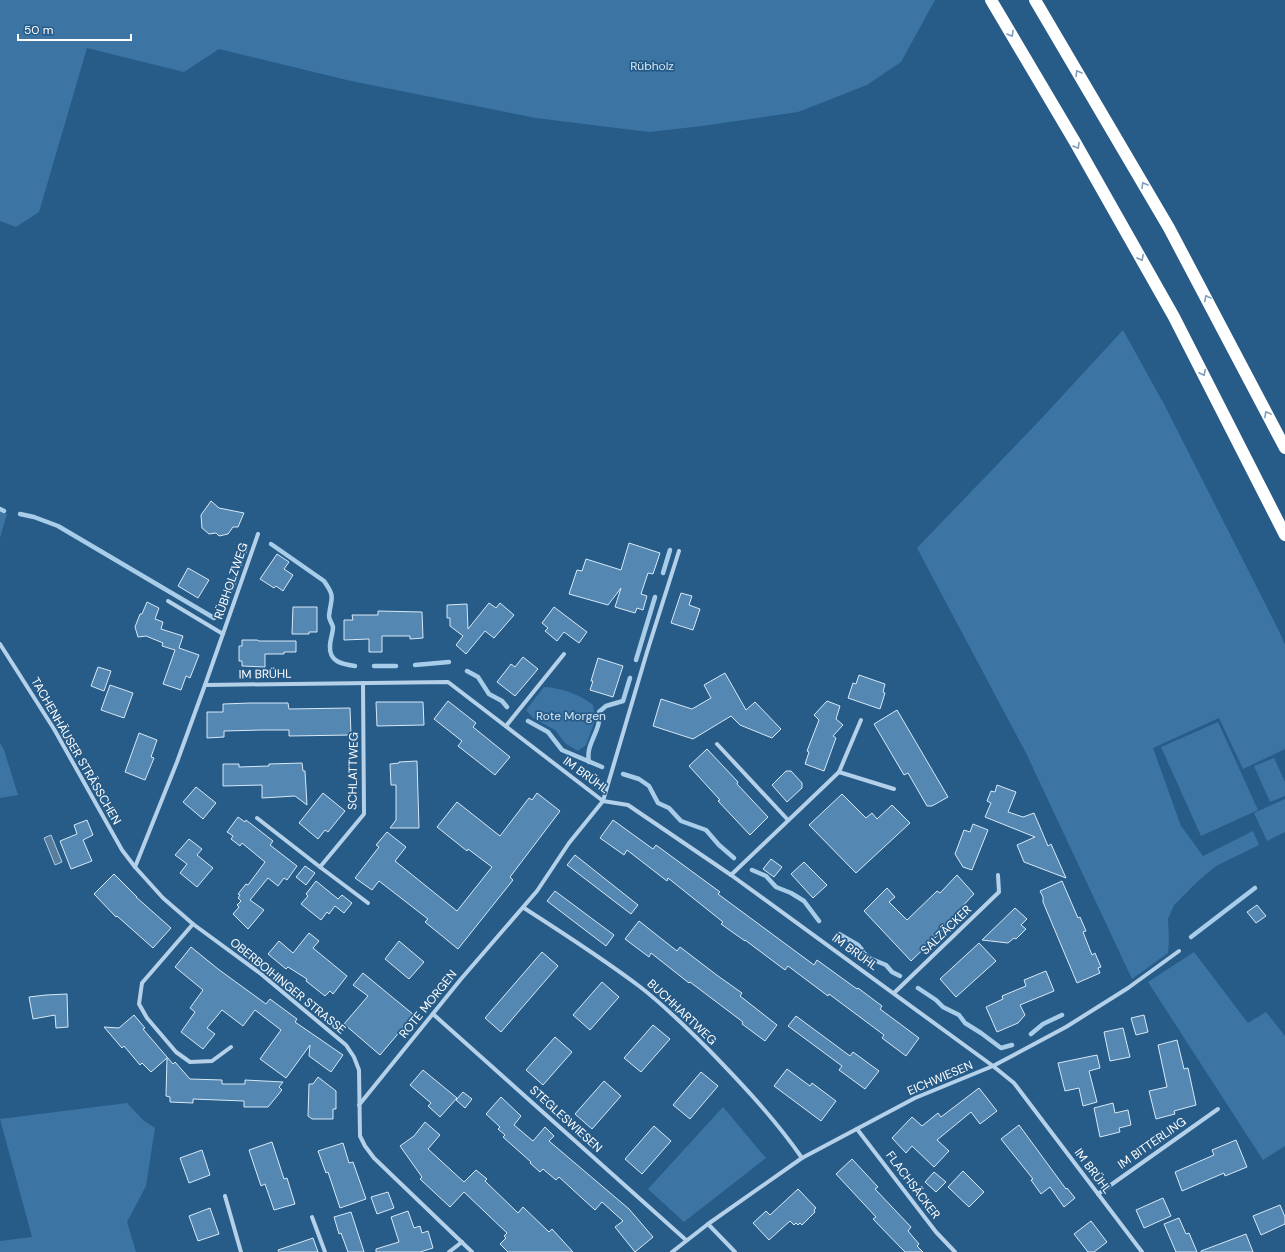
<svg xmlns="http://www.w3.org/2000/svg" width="1285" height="1252" font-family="'DM Sans',sans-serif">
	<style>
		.green { fill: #3c75a4 }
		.water { fill: #597d9b; stroke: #a8cde9 }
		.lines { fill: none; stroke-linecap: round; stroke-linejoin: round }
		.stream { stroke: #a8cde9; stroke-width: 4.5 }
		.building { fill: #5487b1; stroke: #d7e9f7 }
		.minor { stroke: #b4d1e9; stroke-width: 4 }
		.motorway { stroke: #fff; stroke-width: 12 }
		.oneway { stroke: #7d9db8 }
		.labels { text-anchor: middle; stroke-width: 3.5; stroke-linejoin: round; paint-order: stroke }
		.park-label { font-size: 12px; fill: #d7e9f7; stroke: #275b88 }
		.street-label { font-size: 12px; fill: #fff; stroke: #275b88 }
	</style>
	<rect width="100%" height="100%" fill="#275b88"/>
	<!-- green -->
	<g class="green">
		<polygon points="0,0 935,0 901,62 867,85 798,112 702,126 649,132 536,118 351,81 219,49 184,72 87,48 39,212 16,227 0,221"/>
		<polygon points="1123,330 1165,406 1280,633 1285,645 1285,749 1243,769 1219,718 1153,748 1181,826 1203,856 1253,831 1259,845 1216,866 1197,882 1174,905 1168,919 1169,940 1168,953 1132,979 1026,753 917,548 1041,419"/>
		<polygon points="0,512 7,514 0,538"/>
		<path d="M544,687c18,1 35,7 49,18l2,15 -9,25 -8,6 -12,-7 -11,-14 -22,-12 -7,-8z"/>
		<polygon points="1218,722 1258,810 1201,836 1161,747"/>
		<polygon points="0,743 4,750 18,795 0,798"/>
		<polygon points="1274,758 1285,782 1285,796 1270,802 1254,766"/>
		<polygon points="1285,799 1285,832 1267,841 1254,813"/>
		<polygon points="1194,952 1248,1023 1266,1012 1285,1036 1285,1146 1263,1160 1148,982"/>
		<polygon points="127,1103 143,1120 155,1128 146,1186 127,1222 136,1252 0,1252 0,1241 32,1237 0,1119"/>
		<polygon points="723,1107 766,1158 684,1222 648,1189"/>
	</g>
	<!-- water -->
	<polygon class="water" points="51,835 62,862 55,865 44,838"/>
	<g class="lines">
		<!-- stream -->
		<g class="stream">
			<polyline points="0,509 4,511"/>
			<polyline points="20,514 34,517 58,526 214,618"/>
			<path d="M271,544l53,37c12,17 7,16 5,35 0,4 3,7 4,11 0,6 -3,13 -3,19 -1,16 12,18 25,20"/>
			<polyline points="240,564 242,556 245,551"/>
			<polyline points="663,573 670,550"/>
			<polyline points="231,590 236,577"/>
			<polyline points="636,660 655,597"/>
			<polyline points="415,665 449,662"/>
			<polyline points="374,666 396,666"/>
			<polyline points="467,671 478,677 489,694 502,701 507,707"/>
			<polyline points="528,721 548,732 562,750 602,767"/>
			<path d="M589,762c-4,-19 13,-31 10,-50l7,-6 17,-5 7,-23"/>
			<polyline points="623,774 639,779 649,786 658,803 669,808 681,821 706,830 719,845 734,858"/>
			<polyline points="752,870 766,876 776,887 791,893 804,901 819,921"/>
			<polyline points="839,934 858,945 869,958 886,965 892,972 900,976"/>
			<polyline points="1191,937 1255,888"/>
			<polyline points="918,988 936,1000 943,1007 959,1015 965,1023 981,1033 1001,1048 1012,1045"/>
			<polyline points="1031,1034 1043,1024 1062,1015"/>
		</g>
	</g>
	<!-- building -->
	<g class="building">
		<polygon points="211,501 219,508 244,513 238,527 233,527 228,534 219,536 216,533 209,534 202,528 201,515"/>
		<polygon points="629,543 660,553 653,574 648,573 641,594 647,596 643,610 637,608 635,613 615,607 621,588 608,605 569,594 577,570 582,571 586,559 621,570"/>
		<polygon points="277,554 289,562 284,569 293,575 283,591 276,586 274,588 260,579"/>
		<polygon points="188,568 209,580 198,598 178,586"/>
		<polygon points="681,593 692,596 689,605 700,609 693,630 671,623"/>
		<polygon points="147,602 159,608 155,619 163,622 161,629 183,636 179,648 199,655 190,678 186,676 181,690 163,684 175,650 162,646 163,643 146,636 138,637 135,627 140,614 142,614"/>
		<polygon points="489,603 496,608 500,603 514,615 494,638 485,631 466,654 456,645 463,636 450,626 450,618 447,618 447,605 467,604 468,629"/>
		<polygon points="293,607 317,607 317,632 309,632 309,634 292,634"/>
		<polygon points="554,607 587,632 579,643 564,632 557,641 545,631 548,628 542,623"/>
		<polygon points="378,611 422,612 423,638 410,639 410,636 382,636 382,652 369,652 369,639 344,640 344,620 353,620 352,615 378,615"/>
		<polygon points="242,640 257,640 259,641 296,641 296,652 284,652 284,654 265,654 265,667 242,666 242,661 239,661 239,646 242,646"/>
		<polygon points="523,657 538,669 515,696 497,682 511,664 515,667"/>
		<polygon points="598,658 623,666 613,697 590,690 593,681 591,681"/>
		<polygon points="98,667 111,671 104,691 91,686"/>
		<polygon points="725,673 746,710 755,702 781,729 772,738 740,725 731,716 693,739 653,726 661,699 692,709 711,698 704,685"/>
		<polygon points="859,675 885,684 883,692 885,693 880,709 848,698 853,683 856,684"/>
		<polygon points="110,685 133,693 124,718 101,710"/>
		<polygon points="448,701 476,723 473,727 510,757 495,775 458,746 462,741 434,719"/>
		<polygon points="827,701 840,706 836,719 843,725 833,736 836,738 824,771 805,764 809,752 807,751 819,720 814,715"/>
		<polygon points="376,702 423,702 424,725 377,726"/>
		<polygon points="250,703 288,703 289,709 350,708 351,735 289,736 289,730 262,730 224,731 224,737 207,738 207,712 223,712 223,704"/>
		<polygon points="897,710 948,797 932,806 927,806 908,773 904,775 874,724"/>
		<polygon points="139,733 157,740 151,757 154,758 145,780 125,772"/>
		<polygon points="707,749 738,782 737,784 768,817 750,835 718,801 720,800 689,766"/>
		<polygon points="417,761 419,828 390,828 396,820 396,785 391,785 390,764 399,763 399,762"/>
		<polygon points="302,763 303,771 305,771 307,805 295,796 262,798 262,785 223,786 223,764 239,764 239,767 269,766 269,764"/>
		<polygon points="786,771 791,771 802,783 802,788 787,802 772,785"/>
		<polygon points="997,785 1016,792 1008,812 1023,817 1034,813 1048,846 1051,844 1066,878 1024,862 1017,845 1035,837 985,817 991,803 987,801 991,791 995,792"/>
		<polygon points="196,787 216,803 203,819 183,802"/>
		<polygon points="323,793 345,811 328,832 325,830 318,839 299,823"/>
		<polygon points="537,793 560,811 510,877 513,880 458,949 425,922 428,919 379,881 372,890 355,878 379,847 376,845 387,832 406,847 395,861 457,911 492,867 468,849 467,851 437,827 457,802 500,836 529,798 532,800"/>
		<polygon points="842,794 866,818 872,813 877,819 892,805 910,823 856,873 809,825"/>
		<polygon points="238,817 245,822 246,820 273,841 270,845 297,866 287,880 284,878 278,886 268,878 250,900 264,910 248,929 233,914 239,907 237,905 241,901 238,898 240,895 238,894 246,884 248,885 265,862 242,843 240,846 231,839 233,836 227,832"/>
		<polygon points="87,820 93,835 83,840 92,861 71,869 60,841 77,834 74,825"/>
		<polygon points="613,820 653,849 656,845 720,892 718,894 814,965 817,960 857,989 858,988 882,1006 880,1009 919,1038 906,1056 882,1038 884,1035 829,994 828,996 788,966 785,970 745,940 745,941 721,924 723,922 668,878 667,881 627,850 624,855 600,838"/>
		<polygon points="973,824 988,830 972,870 963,867 955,854 964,830 970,832"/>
		<polygon points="189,839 202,849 197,855 213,868 197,887 180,873 187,864 175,855"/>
		<polygon points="575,855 638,905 631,914 567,865"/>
		<polygon points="771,859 782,867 774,877 763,869"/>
		<polygon points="804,862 827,885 813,898 791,874"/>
		<polygon points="305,866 315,873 306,885 296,877"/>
		<polygon points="114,874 137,897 136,897 171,928 153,948 117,916 116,917 94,894"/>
		<polygon points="957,875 974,894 957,912 960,914 911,961 864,911 887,888 895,897 889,902 907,920 937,891 940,893"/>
		<polygon points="316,881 338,899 342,895 352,903 344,913 335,906 329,914 327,912 321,920 301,904 308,896 306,894"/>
		<polygon points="1062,881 1078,918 1080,917 1086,931 1083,932 1092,955 1095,953 1101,967 1098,968 1100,973 1077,983 1043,902 1043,897 1040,891"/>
		<polygon points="555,891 614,935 606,946 547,901"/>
		<polygon points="1257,905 1266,916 1256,923 1247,912"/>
		<polygon points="1015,908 1027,919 1021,925 1026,929 1016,939 1014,938 1008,943 982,940"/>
		<polygon points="639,921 677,951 680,947 718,976 742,993 740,996 777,1025 765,1041 742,1024 743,1022 690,982 689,983 651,953 649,957 625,939"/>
		<polygon points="309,933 319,941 313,948 347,976 333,994 330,991 325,996 306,981 307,979 288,967 286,969 268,954 279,941 293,953"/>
		<polygon points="399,941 424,962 409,979 385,959"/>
		<polygon points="979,943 996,961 956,997 940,979"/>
		<polygon points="191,947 218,969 266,1004 270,999 297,1019 295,1022 343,1055 331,1072 309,1056 310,1045 286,1078 260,1059 281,1030 255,1010 243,1026 222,1010 207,1028 215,1034 203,1049 181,1032 195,1012 190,1008 203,990 175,967"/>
		<polygon points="542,952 558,966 501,1032 485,1018"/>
		<polygon points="1046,971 1054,991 1020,1005 1025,1015 1018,1023 997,1032 986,1007 1003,999 1002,996 1026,986 1024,980"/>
		<polygon points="363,973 414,1015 380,1055 344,1024 368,996 353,985"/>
		<polygon points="602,982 619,997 590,1030 573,1015"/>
		<polygon points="67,994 68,1027 56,1028 55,1015 33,1019 29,997 46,995"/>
		<polygon points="134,1015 145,1028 143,1029 173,1064 175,1062 190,1079 222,1080 222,1084 245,1084 245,1080 283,1082 279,1087 282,1090 268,1107 244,1107 244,1101 193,1099 193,1103 170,1102 170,1097 166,1096 167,1058 151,1072 142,1063 140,1065 124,1046 122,1048 104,1027 119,1028"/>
		<polygon points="1144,1015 1148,1032 1136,1035 1131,1018"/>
		<polygon points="796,1016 850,1056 853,1052 879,1071 865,1089 839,1070 842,1066 788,1026"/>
		<polygon points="653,1025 670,1039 641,1072 624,1058"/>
		<polygon points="1123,1028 1130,1057 1110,1061 1104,1032"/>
		<polygon points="555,1037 572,1052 543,1085 526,1070"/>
		<polygon points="1177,1040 1184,1069 1188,1068 1196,1105 1174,1111 1175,1114 1156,1119 1149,1091 1167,1087 1158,1045"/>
		<polygon points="1097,1055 1100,1068 1089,1071 1097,1102 1083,1106 1079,1088 1065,1091 1058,1063"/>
		<polygon points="787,1069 810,1086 812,1083 836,1101 821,1121 774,1086"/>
		<polygon points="423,1070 457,1098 440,1117 428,1106 431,1103 410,1085"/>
		<polygon points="701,1072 718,1086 690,1119 673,1105"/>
		<polygon points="318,1077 336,1091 336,1109 333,1109 333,1119 312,1119 308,1116 309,1084 313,1084"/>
		<polygon points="604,1081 621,1096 592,1129 575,1114"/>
		<polygon points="979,1088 997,1111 980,1124 971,1112 937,1140 949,1151 934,1167 912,1146 906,1153 892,1138 912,1117 922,1126 938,1113 941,1117"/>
		<polygon points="463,1092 472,1099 465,1108 456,1100"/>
		<polygon points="501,1097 521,1116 514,1125 533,1141 545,1127 554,1136 549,1141 629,1209 653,1237 635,1252 615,1227 623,1221 602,1202 595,1210 559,1177 556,1180 543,1169 540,1172 530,1163 531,1162 503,1137 505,1135 498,1129 500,1127 486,1114"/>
		<polygon points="1113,1103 1115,1113 1128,1110 1131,1125 1119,1128 1120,1132 1100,1137 1094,1108"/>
		<polygon points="425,1122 440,1135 428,1149 464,1182 476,1170 487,1179 485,1181 518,1213 523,1207 549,1232 552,1229 573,1252 508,1252 500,1244 506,1238 504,1236 507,1233 464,1192 450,1207 420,1179 422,1177 400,1146 414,1136"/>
		<polygon points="1019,1125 1066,1189 1067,1188 1075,1198 1064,1207 1050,1187 1041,1194 1031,1180 1033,1179 1001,1139"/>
		<polygon points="654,1126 671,1141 642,1174 625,1159"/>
		<polygon points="1236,1140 1247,1167 1225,1176 1224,1173 1182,1191 1175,1172 1214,1155 1212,1150"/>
		<polygon points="272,1142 284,1179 287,1178 295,1204 274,1210 265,1184 261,1186 249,1150"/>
		<polygon points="343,1143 349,1163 353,1162 366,1199 340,1208 328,1172 326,1173 318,1151"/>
		<polygon points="202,1150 210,1175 189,1183 180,1158"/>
		<polygon points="852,1159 878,1187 875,1189 911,1227 908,1231 919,1244 917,1246 923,1252 905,1252 873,1219 876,1217 836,1174"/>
		<polygon points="963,1171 984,1192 969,1207 948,1187"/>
		<polygon points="934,1172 946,1182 936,1192 925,1182"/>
		<polygon points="798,1189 816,1208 814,1210 815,1212 802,1225 800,1223 798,1225 796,1223 794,1225 790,1221 769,1240 753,1223 766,1211 770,1215"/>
		<polygon points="388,1192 394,1208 377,1214 371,1197"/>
		<polygon points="1163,1198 1171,1216 1144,1228 1136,1210"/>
		<polygon points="1280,1205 1285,1217 1285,1224 1261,1235 1253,1216"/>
		<polygon points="210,1208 219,1234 198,1241 189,1216"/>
		<polygon points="408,1211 414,1228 420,1226 422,1233 428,1231 433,1248 420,1252 376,1252 376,1249 399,1242 391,1217"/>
		<polygon points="351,1212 364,1252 348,1252 341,1233 339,1234 334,1217"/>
		<polygon points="1179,1218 1186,1234 1189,1233 1197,1252 1176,1252 1164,1224"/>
		<polygon points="1091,1221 1107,1242 1094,1252 1088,1252 1074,1234"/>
		<polygon points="1246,1234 1253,1252 1201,1252 1201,1251"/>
		<polygon points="313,1238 318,1252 279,1252 278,1250"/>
	</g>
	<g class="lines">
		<!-- minor -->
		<g class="minor">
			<polyline points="168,601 223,634"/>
			<polyline points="0,644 54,729 122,850 135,867 163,898 193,924 261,974 346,1045 354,1057 359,1070 360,1136 365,1146 374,1158 472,1252"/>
			<polyline points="205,685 258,534"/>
			<polyline points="506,726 564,654"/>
			<polyline points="717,744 788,820"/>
			<polyline points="839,772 861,720"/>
			<polyline points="257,818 320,867 364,814 363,683"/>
			<polyline points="135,867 177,762 205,685 448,682 603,801 628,805 731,875 993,1066 1014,1083 1142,1252"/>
			<polyline points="320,867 368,903"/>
			<polyline points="731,875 839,772 894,789"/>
			<path d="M524,908c39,25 78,50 115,78 25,19 48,42 70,64 33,34 66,69 93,108"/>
			<polyline points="193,924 142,983 139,1004 147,1018 176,1052 190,1062 212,1061 231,1047"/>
			<polyline points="894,993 999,892 998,875"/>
			<polyline points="433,1014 686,1240"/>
			<polyline points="359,1105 461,979 537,891 569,843 603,801 647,652 679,551"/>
			<polyline points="857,1129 936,1232 955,1252"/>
			<polyline points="1098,1194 1218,1109"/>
			<polyline points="225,1196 241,1252"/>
			<polyline points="312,1217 325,1252"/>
			<polyline points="708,1224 735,1252"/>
			<polyline points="449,1252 462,1242"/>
			<polyline points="672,1252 708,1224 802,1158 915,1098 993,1066 1066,1027 1128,988 1179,951"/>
		</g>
		<!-- motorway -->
		<g class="motorway">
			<polyline points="991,0 1075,142 1174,317 1285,535"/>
			<polyline points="1035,0 1169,228 1285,448"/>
		</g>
	</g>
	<!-- one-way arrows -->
	<defs><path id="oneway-chevron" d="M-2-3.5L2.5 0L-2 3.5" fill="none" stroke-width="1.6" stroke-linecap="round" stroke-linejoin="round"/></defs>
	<g class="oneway">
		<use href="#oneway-chevron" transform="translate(1011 34) rotate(60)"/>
		<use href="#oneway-chevron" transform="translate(1078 73) rotate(-121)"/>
		<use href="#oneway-chevron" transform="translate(1077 146) rotate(60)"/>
		<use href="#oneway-chevron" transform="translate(1144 185) rotate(-121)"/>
		<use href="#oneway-chevron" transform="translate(1141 258) rotate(61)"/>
		<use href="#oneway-chevron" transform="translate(1207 298) rotate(-118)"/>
		<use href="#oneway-chevron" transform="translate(1203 373) rotate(63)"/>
		<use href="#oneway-chevron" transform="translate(1267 414) rotate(-118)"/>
	</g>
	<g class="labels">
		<!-- park labels -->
		<g class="park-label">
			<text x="652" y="70">Rübholz</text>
			<text x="571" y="720">Rote Morgen</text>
		</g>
		<!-- street labels -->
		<g class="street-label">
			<text transform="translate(231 581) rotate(-71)" y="4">RÜBHOLZWEG</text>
			<text transform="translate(265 674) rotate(-1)" y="4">IM BRÜHL</text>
			<text transform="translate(76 751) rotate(60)" y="4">TACHENHÄUSER STRÄSSCHEN</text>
			<text transform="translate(353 771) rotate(-89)" y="4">SCHLATTWEG</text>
			<text transform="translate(586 775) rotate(36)" y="4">IM BRÜHL</text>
			<text transform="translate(946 930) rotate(-44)" y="4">SALZÄCKER</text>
			<text transform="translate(855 952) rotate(36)" y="4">IM BRÜHL</text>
			<text transform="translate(288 986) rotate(39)" y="4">OBERBOIHINGER STRASSE</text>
			<text transform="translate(428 1004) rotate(-51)" y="4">ROTE MORGEN</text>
			<text transform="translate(682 1012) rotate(43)" y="4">BUCHHARTWEG</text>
			<text transform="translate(940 1078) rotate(-23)" y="4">EICHWIESEN</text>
			<text transform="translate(566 1119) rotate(42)" y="4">STEGLESWIESEN</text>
			<text transform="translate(1152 1143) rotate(-35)" y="4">IM BITTERLING</text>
			<text transform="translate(1093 1171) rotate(53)" y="4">IM BRÜHL</text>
			<text transform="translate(913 1185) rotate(53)" y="4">FLACHSÄCKER</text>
		</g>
	</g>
	<!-- scale -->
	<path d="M18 34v6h113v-6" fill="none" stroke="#ffffff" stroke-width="2"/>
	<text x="24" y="34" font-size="12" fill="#ffffff" stroke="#275b88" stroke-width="3" paint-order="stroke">50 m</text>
</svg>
